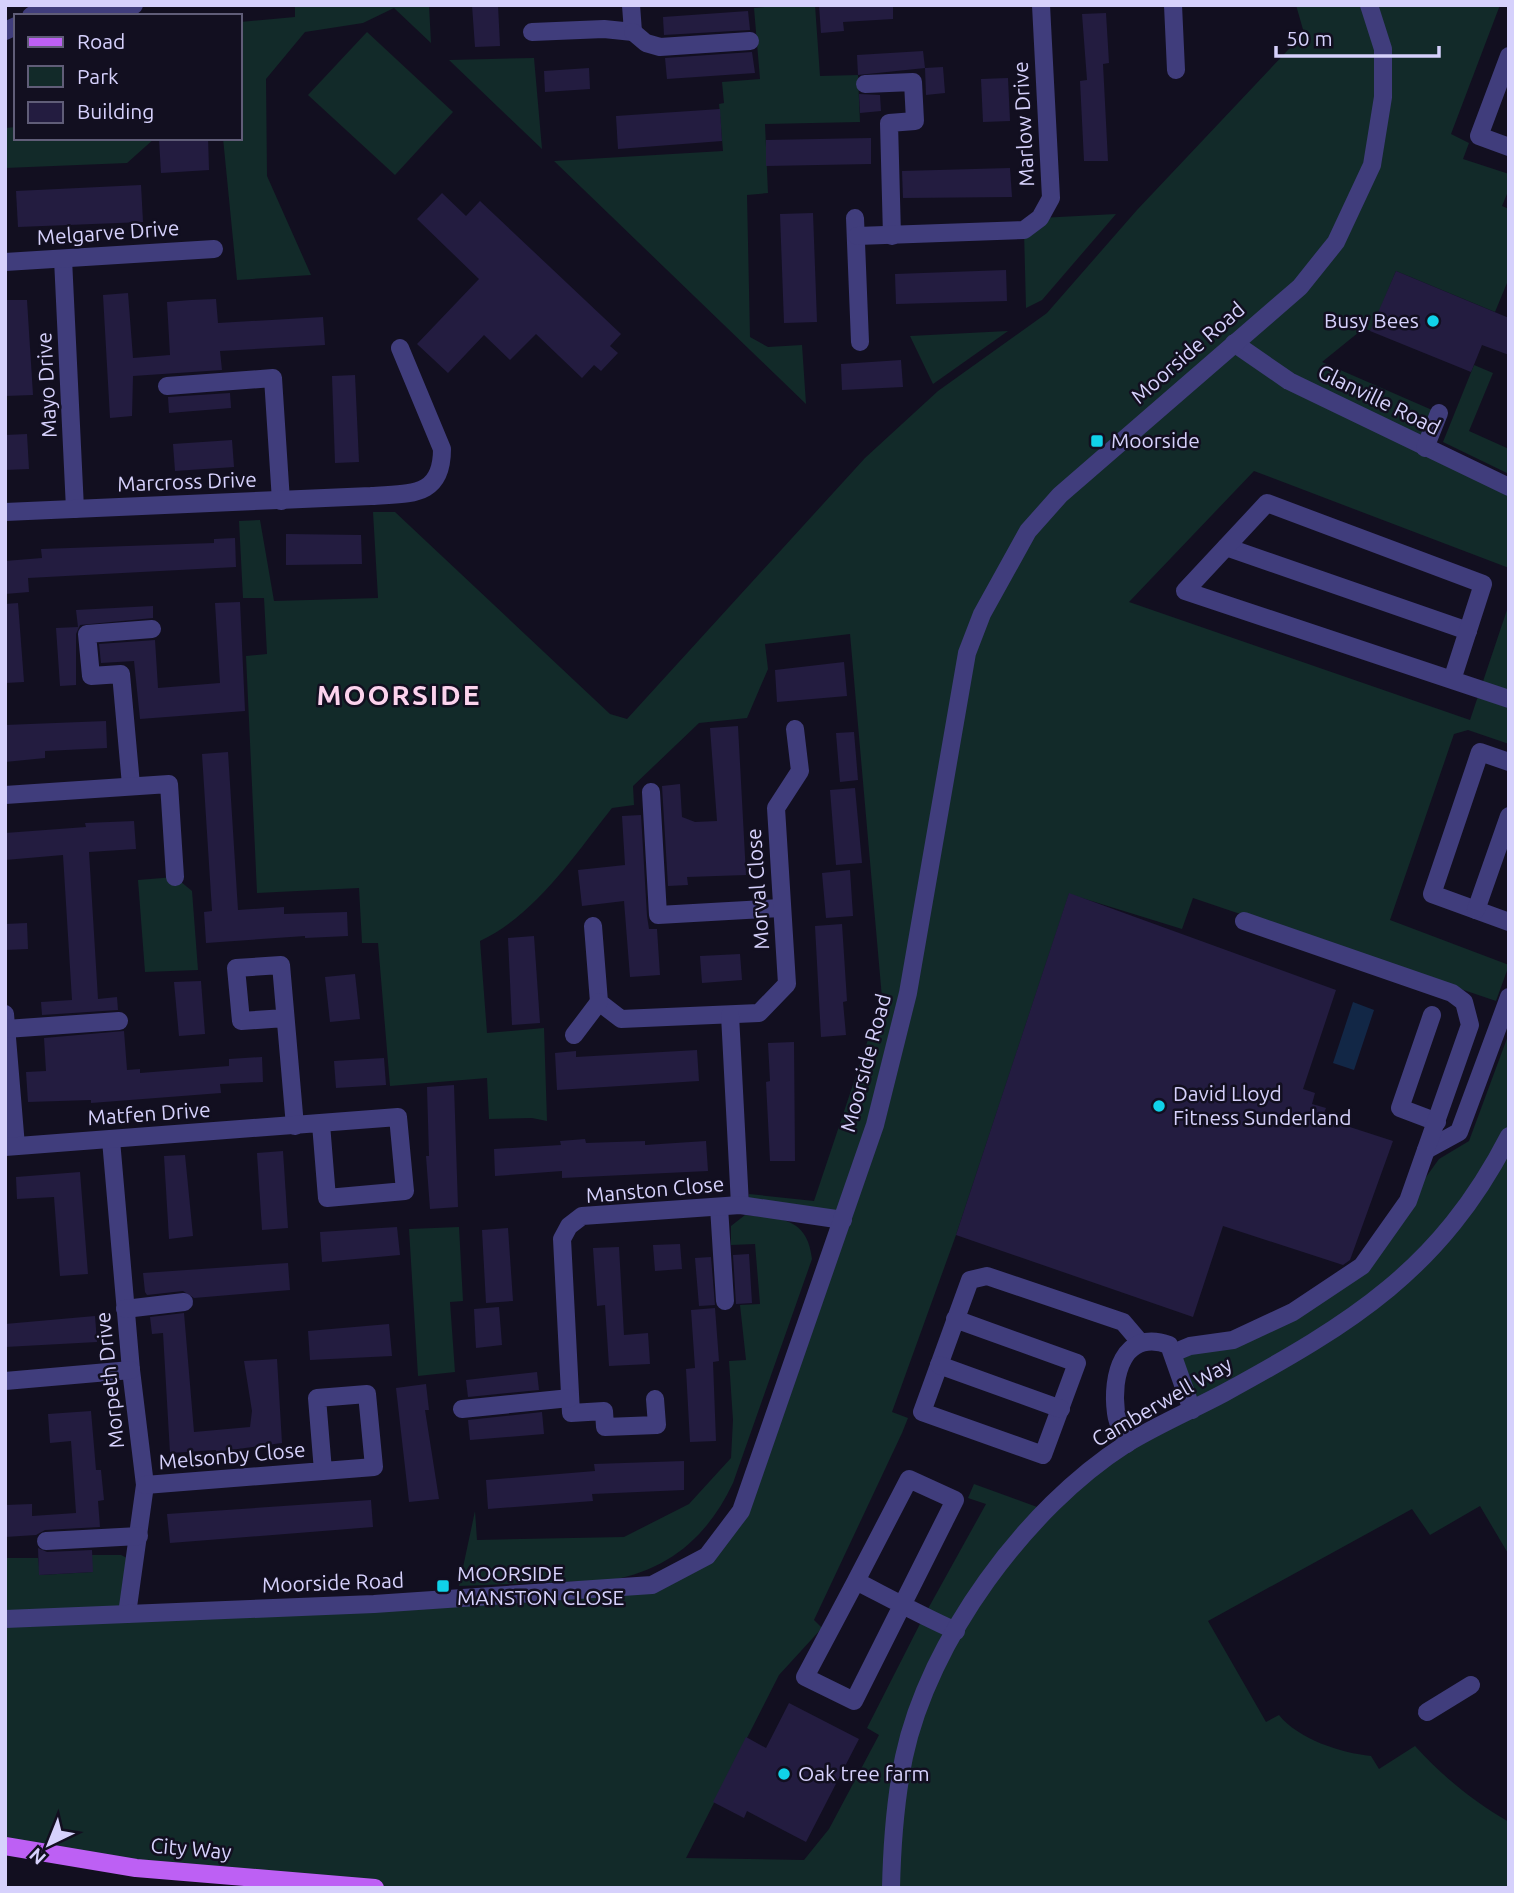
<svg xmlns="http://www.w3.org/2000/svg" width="1514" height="1893" font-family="Ubuntu,sans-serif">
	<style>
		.green { fill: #122a29 }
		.water { fill: #122746 }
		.building { fill: #231c40 }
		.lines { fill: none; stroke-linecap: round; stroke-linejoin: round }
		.minor { stroke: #403d7c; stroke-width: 18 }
		.major { stroke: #bd60f4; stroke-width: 18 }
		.poi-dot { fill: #10d2e9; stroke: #120f20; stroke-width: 2.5 }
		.labels { text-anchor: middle; stroke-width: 5; stroke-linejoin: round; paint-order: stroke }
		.street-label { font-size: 21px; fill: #d6d1fc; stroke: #120f20 }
		.poi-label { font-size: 21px; fill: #d6d1fc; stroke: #120f20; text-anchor: start }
		.district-label { font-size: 28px; font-weight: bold; letter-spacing: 2px; fill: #fcd3ed; stroke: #120f20 }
	</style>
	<rect width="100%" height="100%" fill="#120f20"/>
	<!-- green -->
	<g class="green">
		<polygon points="295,5 429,5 431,43 394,8 363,23 305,32 266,79 267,176 311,275 237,280 223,138 240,138 240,22 295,17"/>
		<polygon points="786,5 815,5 820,76 858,75 860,122 765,124 768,193 747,195 750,337 768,347 802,345 806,404 554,161 723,151 719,104 724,103 722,82 760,79 754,8"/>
		<path d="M1296,5h204l-49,129 18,9 -6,16 46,15v15l-7,17 7,3v69l-14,34 -99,-41 -25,60 -7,-3 -42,34 117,51 -14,35 84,40v80l-255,-97 -125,131 341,118 39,-116v140l-41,-14 -14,4 -64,186 119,45 -13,36 -303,-103 -11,31 -113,-35 -113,341 -64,177 16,6 -6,15 -88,187 8,8 -43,47 -93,183 118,2 25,-31 50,-94 -12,-7 57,-112 62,-112 -18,-6 6,-14 74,27 41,-39 103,-62 -19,-57 60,-13 129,-74 77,-107 30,-18 40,-108v522l-29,-49 -50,29 -18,-26 -204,112 58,101 13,-7c19,24 62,38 92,41l8,13 36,-23c28,31 58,55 94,76v66h-1134l-370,-42v-288h33l2,17 52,-3v-17h29l14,7 -8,51 525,-28 55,-29 34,-45 102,-290 -94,-14v-13l65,7 68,-203 -32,-364 -85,10 3,25 -21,49 -48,5 -66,63 1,19 -22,3c-38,48 -77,107 -132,133l7,92 57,-5 3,93 -15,-3 -43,1 -2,-41 -97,8 -12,-143h-16l-3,-55 -102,5 -11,-237 21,-2 -3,-56h-21l-4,-77 21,-1 14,81 104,-3 -5,-86h22l215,202 17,5 238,-261 73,-67 109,-78 90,-103 167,-177z"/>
		<polygon points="367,32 453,112 395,175 308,95"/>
		<polygon points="534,58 542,149 449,60"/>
		<polygon points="16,127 16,138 155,138 127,163 5,168 5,128"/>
		<polygon points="1116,214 1042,300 1026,308 1024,230 1040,218"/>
		<polygon points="1008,331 933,384 910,336"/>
		<polygon points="1474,365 1493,373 1469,431 1509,449 1509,474 1443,442"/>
		<polygon points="175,877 192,891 198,970 145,972 138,880"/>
		<path d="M745,1215c35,4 62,1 67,44l-79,224c-25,53 -63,86 -121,97l-153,6 16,-75 2,29 147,-3 65,-33 42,-46 2,-38 -4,-59 17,-1 -6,-55 20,-1 -5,-60 -24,1v-19z"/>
		<polygon points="459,1227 463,1301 450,1302 455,1372 418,1376 409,1229"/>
	</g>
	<!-- water -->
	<polygon class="water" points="1353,1002 1374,1010 1354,1070 1333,1063"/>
	<!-- building -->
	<g class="building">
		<polygon points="472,5 498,5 500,46 475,47"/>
		<polygon points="819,5 893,5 893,19 843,22 844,31 821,33"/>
		<polygon points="748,11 750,30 664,35 663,17"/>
		<polygon points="1106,13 1109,63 1103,64 1108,161 1084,161 1080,81 1087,80 1082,14"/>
		<polygon points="923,51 925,68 858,75 857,55"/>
		<polygon points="752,52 755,73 667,79 665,58"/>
		<polygon points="943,67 945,93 926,95 925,68"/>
		<polygon points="589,68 590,89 545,92 544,71"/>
		<polygon points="1008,78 1010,121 983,122 981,79"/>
		<polygon points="859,94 880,95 881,111 860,113"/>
		<polygon points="720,109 722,141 618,149 616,116"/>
		<polygon points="208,138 209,170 161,173 159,139"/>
		<polygon points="871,138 871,164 766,166 766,140"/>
		<polygon points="1010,168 1012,197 903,198 902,171"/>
		<polygon points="141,185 143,222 18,227 16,191"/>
		<polygon points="442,193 466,216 480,201 621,334 610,346 618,353 601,371 594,365 582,378 536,334 510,360 484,335 448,373 417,344 479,279 417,219"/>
		<polygon points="813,213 817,322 784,323 780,214"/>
		<polygon points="1006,270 1007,301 896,304 895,274"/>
		<polygon points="1396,271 1509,318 1509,355 1482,345 1471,372 1370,331"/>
		<polygon points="128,293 133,358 170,355 167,302 191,300 216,299 218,323 323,317 325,345 220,351 222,370 133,376 132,416 110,418 103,295"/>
		<polygon points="5,300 27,300 33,395 5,396"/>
		<polygon points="901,360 903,387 842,390 841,364"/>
		<polygon points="355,375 359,462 335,463 332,376"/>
		<polygon points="230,393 231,408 169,413 168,397"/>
		<polygon points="27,434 29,469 5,470 5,435"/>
		<polygon points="232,440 234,467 175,471 173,444"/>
		<polygon points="286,534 361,535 362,564 286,565"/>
		<polygon points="235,538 236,567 28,578 29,592 5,594 5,561 42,558 41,549 214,543 214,539"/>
		<polygon points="240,602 245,711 140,719 134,661 101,663 99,644 155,640 158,688 220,683 215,603"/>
		<polygon points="18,603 24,682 5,683 5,604"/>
		<polygon points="153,606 153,618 80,625 76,634 76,685 60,686 56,628 78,627 76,610"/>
		<polygon points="844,662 847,696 777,702 775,670"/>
		<polygon points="106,721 107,748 45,751 45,758 5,762 5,725"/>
		<polygon points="738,726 746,875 687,877 688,885 668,886 662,786 680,784 682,817 695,822 717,821 710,728"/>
		<polygon points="854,732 858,780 840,782 836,733"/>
		<polygon points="228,752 238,910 284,907 284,914 347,912 348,936 305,938 305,936 206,943 204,912 212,911 202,754"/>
		<polygon points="855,788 862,863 836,865 830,790"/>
		<polygon points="641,815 647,916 649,929 657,929 660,975 630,977 624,901 582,906 578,870 625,865 622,816"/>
		<polygon points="134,821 136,849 89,852 98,999 117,997 118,1010 42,1015 41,1002 72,1000 63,855 5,860 5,833 86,827 85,823"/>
		<polygon points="850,870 853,916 826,918 822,873"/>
		<polygon points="1069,893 1336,990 1303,1089 1315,1093 1312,1104 1326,1108 1322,1118 1393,1141 1350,1260 1343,1265 1223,1226 1193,1317 956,1235"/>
		<polygon points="27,923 28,949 5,950 5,924"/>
		<polygon points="842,924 847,1001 843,1002 846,1035 821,1037 815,926"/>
		<polygon points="534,936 540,1023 512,1025 508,938"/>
		<polygon points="740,954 742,980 702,983 700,956"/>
		<polygon points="355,974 360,1019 330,1022 325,977"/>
		<polygon points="201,981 205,1034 179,1036 174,982"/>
		<polygon points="124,1031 127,1070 140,1069 140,1073 229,1066 229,1059 262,1057 263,1082 220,1084 221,1093 91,1103 91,1100 28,1102 26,1072 46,1071 44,1038"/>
		<polygon points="794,1042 795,1161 770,1161 766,1082 770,1081 768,1043"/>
		<polygon points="697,1050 699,1081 557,1090 555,1053 576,1051 576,1057"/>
		<polygon points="384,1058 386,1085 336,1088 334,1061"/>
		<polygon points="454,1085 458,1207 430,1209 426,1156 429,1156 427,1087"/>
		<polygon points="585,1139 586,1143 645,1141 645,1145 706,1141 708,1171 562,1178 562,1171 495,1176 494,1149 561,1145 560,1141"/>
		<polygon points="283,1151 288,1228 262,1230 257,1153"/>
		<polygon points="185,1155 193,1236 169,1239 164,1156"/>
		<polygon points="80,1172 88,1274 60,1276 54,1197 17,1199 16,1177"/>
		<polygon points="397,1227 400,1255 322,1262 320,1232"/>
		<polygon points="508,1228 513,1301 486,1303 482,1230"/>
		<polygon points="680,1244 682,1269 655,1271 653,1245"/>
		<polygon points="619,1247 624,1335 648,1333 650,1364 609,1366 605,1305 597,1306 593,1248"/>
		<polygon points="749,1254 752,1303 736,1304 733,1255"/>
		<polygon points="711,1257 715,1305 699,1306 695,1258"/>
		<polygon points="288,1263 290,1290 194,1298 183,1291 147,1295 145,1292 143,1273"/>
		<polygon points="499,1307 502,1345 476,1348 474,1309"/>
		<polygon points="715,1308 719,1361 713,1362 716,1441 690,1442 686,1369 695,1368 691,1310"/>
		<polygon points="184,1313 194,1432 250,1427 252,1411 244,1361 277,1359 282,1443 216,1452 216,1450 170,1453 163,1333 152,1334 150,1317"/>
		<polygon points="95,1316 97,1342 5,1347 5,1324"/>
		<polygon points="389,1324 392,1356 310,1360 308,1331"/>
		<polygon points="537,1372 539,1390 468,1397 466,1380"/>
		<polygon points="426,1384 429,1410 425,1410 439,1499 409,1502 396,1388"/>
		<polygon points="91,1411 96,1470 101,1470 104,1500 98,1501 100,1527 45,1530 36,1535 5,1537 5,1505 32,1504 32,1516 76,1513 71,1441 50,1443 48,1414"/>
		<polygon points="542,1412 544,1434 470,1440 468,1420"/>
		<polygon points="684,1461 684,1490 592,1494 593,1501 488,1509 486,1480 595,1471 594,1464"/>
		<polygon points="371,1500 373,1527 170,1543 167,1514"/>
		<polygon points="38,1548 47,1552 92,1550 93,1572 39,1575"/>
		<polygon points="789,1703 859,1739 806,1842 747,1811 744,1818 713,1802 746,1737 766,1748"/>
	</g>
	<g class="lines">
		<!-- minor -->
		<g class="minor">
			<polyline points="1173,5 1176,70"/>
			<polyline points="31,16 37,12 134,5"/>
			<polyline points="5,31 16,26"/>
			<polyline points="532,32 604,29 633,32 631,5"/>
			<polyline points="633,32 646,43 660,47 750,41"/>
			<polyline points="1509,56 1479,136 1509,147"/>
			<polyline points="865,84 913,82 915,121 889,123 892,236"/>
			<polyline points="855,218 860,342"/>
			<polyline points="857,236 1024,230 1040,218 1051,198 1041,5"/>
			<polyline points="63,259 75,509"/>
			<polyline points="5,262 214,249"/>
			<polyline points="1234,343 1289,381 1509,487"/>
			<polyline points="167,386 273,378 281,501"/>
			<polyline points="1425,448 1439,413"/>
			<path d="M5,512l366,-16c39,-3 71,2 71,-47l-42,-101"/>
			<polyline points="1226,547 1468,631"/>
			<polyline points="1452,680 1483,584 1267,503 1185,591 1509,699"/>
			<polyline points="1509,762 1480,752 1432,894 1509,922"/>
			<polyline points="131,785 121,674 91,676 87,634 152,629"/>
			<polyline points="651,792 658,915 781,908"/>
			<polyline points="5,795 169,784 175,877"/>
			<polyline points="1476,910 1509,816"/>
			<polyline points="593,926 599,1002 621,1019 759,1013 787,984 776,808 800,771 795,729"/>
			<polyline points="5,1014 16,1146"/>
			<polyline points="730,1015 740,1205"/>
			<polyline points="1432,1015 1400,1108 1437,1122"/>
			<polyline points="285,1018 241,1021 236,968 281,965 295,1126"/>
			<polyline points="6,1029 119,1021"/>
			<polyline points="574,1035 599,1002"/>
			<polyline points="111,1140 131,1370 145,1485 127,1614"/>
			<polyline points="5,1147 398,1117 405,1191 327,1198 321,1124"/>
			<polyline points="1426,1150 1459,1132 1509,997"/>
			<polyline points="719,1207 725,1301"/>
			<polyline points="125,1309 184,1302"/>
			<polyline points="955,1319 1077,1363 1043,1455 922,1412 970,1280 987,1276 1123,1322 1140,1342"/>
			<polyline points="1173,1353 1190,1346 1233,1340 1293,1312 1362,1266 1408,1201 1470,1025 1464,1002 1452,993 1244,921"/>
			<polyline points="939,1365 1061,1409"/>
			<polyline points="5,1381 131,1370"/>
			<polyline points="655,1399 657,1425 605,1427 604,1411 571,1413 562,1239 569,1226 582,1216 740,1205 843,1220"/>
			<polyline points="462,1409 570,1398"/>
			<path d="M1127,1444c-4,-10 -10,-21 -11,-31 -5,-37 7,-85 53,-68l23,65"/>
			<polyline points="145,1485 374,1467 367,1394 317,1398 323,1471"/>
			<polyline points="46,1541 139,1536"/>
			<path d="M856,1581l53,-102 46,21 -101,201 -49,-24 51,-96c33,17 66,35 100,50"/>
			<polyline points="5,1619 374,1604 652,1585 707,1556 741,1511 875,1125 908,993 967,653 982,614 1028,531 1060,495 1300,287 1336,242 1372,165 1383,97 1383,49 1369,5"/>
			<polyline points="1427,1712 1471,1685"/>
			<path d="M891,1888c1,-45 4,-87 13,-131 25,-117 122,-249 222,-313 31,-19 66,-34 98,-51 128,-70 216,-123 285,-257"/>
		</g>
		<!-- major -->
		<polyline class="major" points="5,1846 136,1868 375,1888"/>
	</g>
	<!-- markers -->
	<g class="poi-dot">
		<circle cx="1433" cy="321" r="7"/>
		<rect x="1090" y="434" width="14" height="14" rx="3.5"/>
		<circle cx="1159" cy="1106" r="7"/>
		<rect x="436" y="1579" width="14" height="14" rx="3.5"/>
		<circle cx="784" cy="1774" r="7"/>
	</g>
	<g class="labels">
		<!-- street labels -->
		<g class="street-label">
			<text transform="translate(1024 124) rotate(-93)" y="7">Marlow Drive</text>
			<text transform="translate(108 233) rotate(-4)" y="7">Melgarve Drive</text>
			<text transform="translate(1188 353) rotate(-41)" y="7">Moorside Road</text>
			<text transform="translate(47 385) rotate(-93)" y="7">Mayo Drive</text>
			<text transform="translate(1379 400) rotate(26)" y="7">Glanville Road</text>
			<text transform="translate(187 482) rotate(-2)" y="7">Marcross Drive</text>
			<text transform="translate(758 889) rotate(-94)" y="7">Morval Close</text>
			<text transform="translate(866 1063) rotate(-75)" y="7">Moorside Road</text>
			<text transform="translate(149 1114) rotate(-4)" y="7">Matfen Drive</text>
			<text transform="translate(655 1190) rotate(-5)" y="7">Manston Close</text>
			<text transform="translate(110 1380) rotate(-96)" y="7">Morpeth Drive</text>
			<text transform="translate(1162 1402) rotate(-30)" y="7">Camberwell Way</text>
			<text transform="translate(232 1456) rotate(-5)" y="7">Melsonby Close</text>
			<text transform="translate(333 1583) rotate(-2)" y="7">Moorside Road</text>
			<text transform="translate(191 1849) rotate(5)" y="7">City Way</text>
		</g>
		<!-- poi labels -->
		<g class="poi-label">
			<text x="1419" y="328" text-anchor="end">Busy Bees</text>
			<text x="1111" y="448">Moorside</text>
			<text x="1173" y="1101">David Lloyd<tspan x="1173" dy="24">Fitness Sunderland</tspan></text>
			<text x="457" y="1581">MOORSIDE<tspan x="457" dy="24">MANSTON CLOSE</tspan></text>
			<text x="798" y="1781">Oak tree farm</text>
		</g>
		<!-- district labels -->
		<g class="district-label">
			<text x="399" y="705">MOORSIDE</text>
		</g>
	</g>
	<!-- border -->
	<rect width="1514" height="1893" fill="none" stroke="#d6d1fc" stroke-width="14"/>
	<!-- legend -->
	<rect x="14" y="14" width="228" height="126" fill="#120f20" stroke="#605d78" stroke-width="2"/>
	<rect x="28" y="37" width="35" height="10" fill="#bd60f4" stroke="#605d78" stroke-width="2"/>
	<text x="77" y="49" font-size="21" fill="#d6d1fc">Road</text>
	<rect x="28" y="66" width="35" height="21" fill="#122a29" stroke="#605d78" stroke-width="2"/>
	<text x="77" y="84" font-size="21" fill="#d6d1fc">Park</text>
	<rect x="28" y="102" width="35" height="21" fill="#231c40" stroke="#605d78" stroke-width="2"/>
	<text x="77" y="119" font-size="21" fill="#d6d1fc">Building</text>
	<!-- north arrow -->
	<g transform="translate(49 1844) rotate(223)" stroke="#120f20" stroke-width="5" paint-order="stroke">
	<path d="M0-5L12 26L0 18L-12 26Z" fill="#d6d1fc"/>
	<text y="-10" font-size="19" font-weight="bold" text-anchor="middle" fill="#d6d1fc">N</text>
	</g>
	<!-- scale -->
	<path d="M1276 46v10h163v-10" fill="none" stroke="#d6d1fc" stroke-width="3.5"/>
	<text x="1286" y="46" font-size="21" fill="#d6d1fc" stroke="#120f20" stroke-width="5" paint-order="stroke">50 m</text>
</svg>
